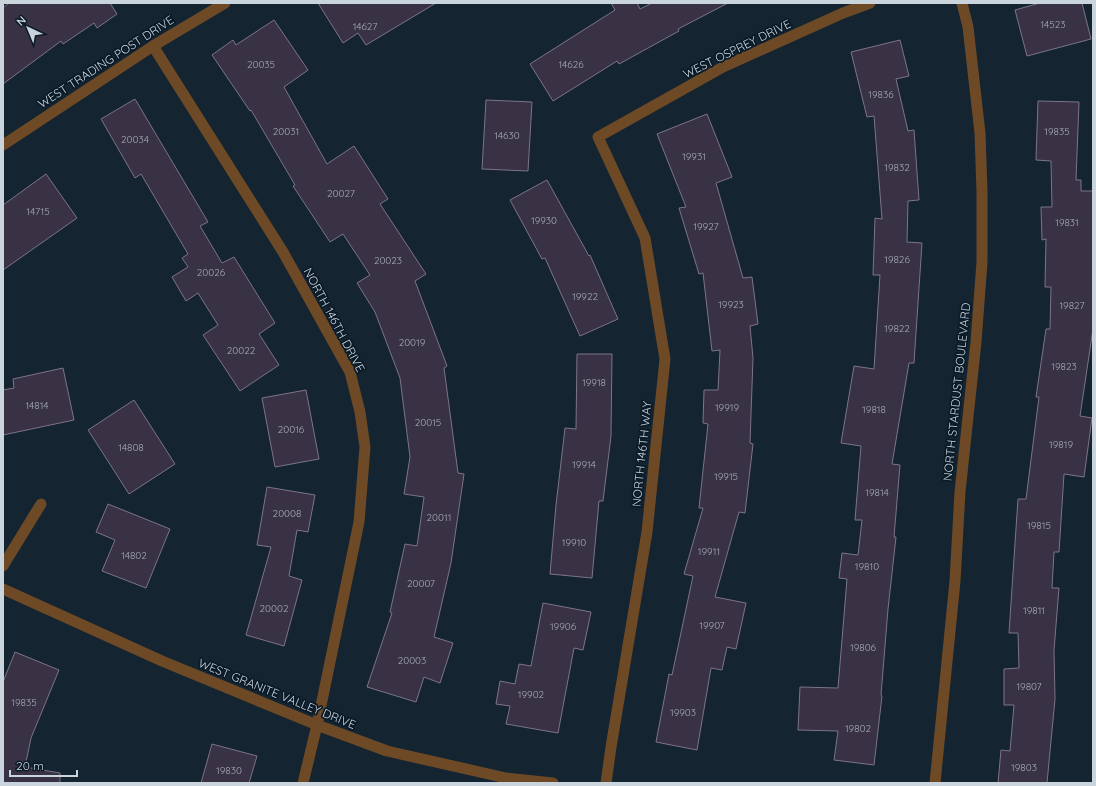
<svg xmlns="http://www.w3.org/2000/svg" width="1096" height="786" font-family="Quicksand,sans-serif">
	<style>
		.building { fill: #393144; stroke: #7d7489 }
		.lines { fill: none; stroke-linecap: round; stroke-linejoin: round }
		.minor { stroke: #6d4a25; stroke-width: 11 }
		.tertiary { stroke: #6d4a25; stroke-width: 11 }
		.labels { text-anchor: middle; stroke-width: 3.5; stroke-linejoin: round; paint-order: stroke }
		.number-label { font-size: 10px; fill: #a5abb7 }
		.street-label { font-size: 12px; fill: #c9d4dd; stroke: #0b1a27 }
	</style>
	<rect width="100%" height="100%" fill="#142431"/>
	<!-- building -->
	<g class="building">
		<polygon points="9,3 110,3 117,14 97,28 94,23 63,44 61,41 3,84 3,8"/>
		<polygon points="318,3 436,3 366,45 358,33 343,43"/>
		<polygon points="611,3 637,3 640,9 652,3 728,3 678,29 679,31 619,64 617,61 553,101 530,64 615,10"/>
		<polygon points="1040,3 1082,3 1091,39 1027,56 1015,10"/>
		<polygon points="274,20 308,70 284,87 327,164 354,146 388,199 380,204 426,274 415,281 447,366 444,368 458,473 464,474 451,563 434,637 453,643 440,683 424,677 416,702 367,687 392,613 390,612 405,544 417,546 424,497 404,494 410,457 400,378 375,312 357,283 370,275 343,234 330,242 293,186 295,185 251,110 250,111 212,55 233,40 236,45"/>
		<polygon points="900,40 909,76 896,79 908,131 914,130 919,200 908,201 907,242 922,243 914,363 909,363 892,464 900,465 894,537 896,537 888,609 881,695 882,696 874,765 834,760 838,731 798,730 800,687 838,688 847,579 839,578 842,553 858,555 862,520 855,520 861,446 841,443 854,366 874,369 880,275 873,275 875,218 882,219 874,116 867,117 851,52"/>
		<polygon points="135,99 208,222 200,226 222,263 234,257 275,323 259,334 279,365 240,391 203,335 218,325 198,293 186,301 172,277 188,267 182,258 188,254 141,174 135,178 101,119"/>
		<polygon points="486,100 532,102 528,171 482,169"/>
		<polygon points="1038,101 1079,102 1076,180 1081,180 1081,191 1093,191 1093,329 1080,416 1092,418 1084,477 1064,474 1059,552 1054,552 1052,588 1059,588 1054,650 1055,699 1047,783 998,783 1001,750 1010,751 1014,705 1004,705 1004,669 1019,668 1018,633 1009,633 1018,499 1026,499 1039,397 1036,397 1046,329 1050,329 1051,287 1045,287 1046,239 1042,240 1041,207 1052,207 1051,161 1036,160"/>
		<polygon points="707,114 732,177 716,183 743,278 752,277 758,324 750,326 753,358 750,443 753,444 745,513 739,512 715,597 746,603 736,649 727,647 722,670 711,668 697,750 656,742 669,674 672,675 693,576 684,574 703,508 699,508 708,424 703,423 704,390 718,390 720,350 712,351 703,273 699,274 679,208 686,207 657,134"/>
		<polygon points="46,174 77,218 3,270 3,205"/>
		<polygon points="547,180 589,256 590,255 618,319 580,336 545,258 542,259 510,200"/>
		<polygon points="577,354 612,354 611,436 603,501 599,501 592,578 550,574 556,505 565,428 576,429"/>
		<polygon points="63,368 74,420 3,435 3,390 14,388 13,379"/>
		<polygon points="306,390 319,459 275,467 262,398"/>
		<polygon points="134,400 175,464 129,494 88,430"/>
		<polygon points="267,487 315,495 308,532 297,530 289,576 302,580 284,646 246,635 271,547 257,545"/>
		<polygon points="108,504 170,529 146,588 102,571 115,540 96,532"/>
		<polygon points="543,603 591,612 583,650 574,648 558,733 506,724 510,706 496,704 500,681 515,684 519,664 531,666"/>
		<polygon points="15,652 59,670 31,738 25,767 60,773 60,783 3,783 3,682"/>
		<polygon points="212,744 257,756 249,783 201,783"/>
	</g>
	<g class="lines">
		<!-- minor -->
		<g class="minor">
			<polyline points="153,46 283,252 350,372 360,412 365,447 359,522 317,725 303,783"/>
			<polyline points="3,145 153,46 225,3"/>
			<polyline points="3,566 41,504"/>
			<polyline points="606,783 611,747 647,532 665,359 645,238 598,137 723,67 843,13 870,3"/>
		</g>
		<!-- tertiary -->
		<g class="tertiary">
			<polyline points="3,589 162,661 317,725 387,751 506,778 553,783"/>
			<polyline points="935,783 955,581 960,492 976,342 982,262 982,191 980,133 968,27 962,3"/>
		</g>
	</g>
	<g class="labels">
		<!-- number labels -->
		<g class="number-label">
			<text x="1053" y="28">14523</text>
			<text x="365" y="30">14627</text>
			<text x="261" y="68">20035</text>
			<text x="571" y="68">14626</text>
			<text x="881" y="98">19836</text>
			<text x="286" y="135">20031</text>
			<text x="1057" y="135">19835</text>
			<text x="507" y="139">14630</text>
			<text x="135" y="143">20034</text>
			<text x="694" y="160">19931</text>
			<text x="897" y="171">19832</text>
			<text x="341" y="197">20027</text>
			<text x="38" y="215">14715</text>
			<text x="544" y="224">19930</text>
			<text x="1067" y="226">19831</text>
			<text x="706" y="230">19927</text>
			<text x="897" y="263">19826</text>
			<text x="388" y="264">20023</text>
			<text x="211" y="276">20026</text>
			<text x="585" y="300">19922</text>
			<text x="731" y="308">19923</text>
			<text x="1072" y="309">19827</text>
			<text x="897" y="332">19822</text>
			<text x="412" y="346">20019</text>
			<text x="241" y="354">20022</text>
			<text x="1064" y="370">19823</text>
			<text x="594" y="386">19918</text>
			<text x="37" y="409">14814</text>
			<text x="727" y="411">19919</text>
			<text x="874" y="413">19818</text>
			<text x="428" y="426">20015</text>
			<text x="291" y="433">20016</text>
			<text x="1061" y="448">19819</text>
			<text x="131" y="451">14808</text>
			<text x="584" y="468">19914</text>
			<text x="726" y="480">19915</text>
			<text x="877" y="496">19814</text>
			<text x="287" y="517">20008</text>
			<text x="439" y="521">20011</text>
			<text x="1039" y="529">19815</text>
			<text x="574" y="546">19910</text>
			<text x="709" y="555">19911</text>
			<text x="134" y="559">14802</text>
			<text x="867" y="570">19810</text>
			<text x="421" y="587">20007</text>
			<text x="274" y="612">20002</text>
			<text x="1034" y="614">19811</text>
			<text x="712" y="629">19907</text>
			<text x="563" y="630">19906</text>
			<text x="863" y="651">19806</text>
			<text x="412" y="664">20003</text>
			<text x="1029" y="690">19807</text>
			<text x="531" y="698">19902</text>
			<text x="24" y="706">19835</text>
			<text x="683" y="716">19903</text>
			<text x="858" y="732">19802</text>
			<text x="1024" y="771">19803</text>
			<text x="229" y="774">19830</text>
		</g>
		<!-- street labels -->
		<g class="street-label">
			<text transform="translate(737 49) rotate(-26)" y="4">WEST OSPREY DRIVE</text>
			<text transform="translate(106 62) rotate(-33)" y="4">WEST TRADING POST DRIVE</text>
			<text transform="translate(334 320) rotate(62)" y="4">NORTH 146TH DRIVE</text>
			<text transform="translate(957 392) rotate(-84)" y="4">NORTH STARDUST BOULEVARD</text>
			<text transform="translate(642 454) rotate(-84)" y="4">NORTH 146TH WAY</text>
			<text transform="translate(277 694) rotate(22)" y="4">WEST GRANITE VALLEY DRIVE</text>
		</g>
	</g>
	<!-- border -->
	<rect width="1096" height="786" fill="none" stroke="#c9d4dd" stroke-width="8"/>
	<!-- north arrow -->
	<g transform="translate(28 28) rotate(316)" stroke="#0b1a27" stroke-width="3" paint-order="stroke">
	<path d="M0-3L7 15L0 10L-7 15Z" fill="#c9d4dd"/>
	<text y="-6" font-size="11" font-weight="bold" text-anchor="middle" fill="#c9d4dd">N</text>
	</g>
	<!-- scale -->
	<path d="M10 770v6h67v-6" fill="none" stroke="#c9d4dd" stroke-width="2"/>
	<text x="16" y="770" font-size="12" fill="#c9d4dd" stroke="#0b1a27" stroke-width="3" paint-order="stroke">20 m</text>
</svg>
